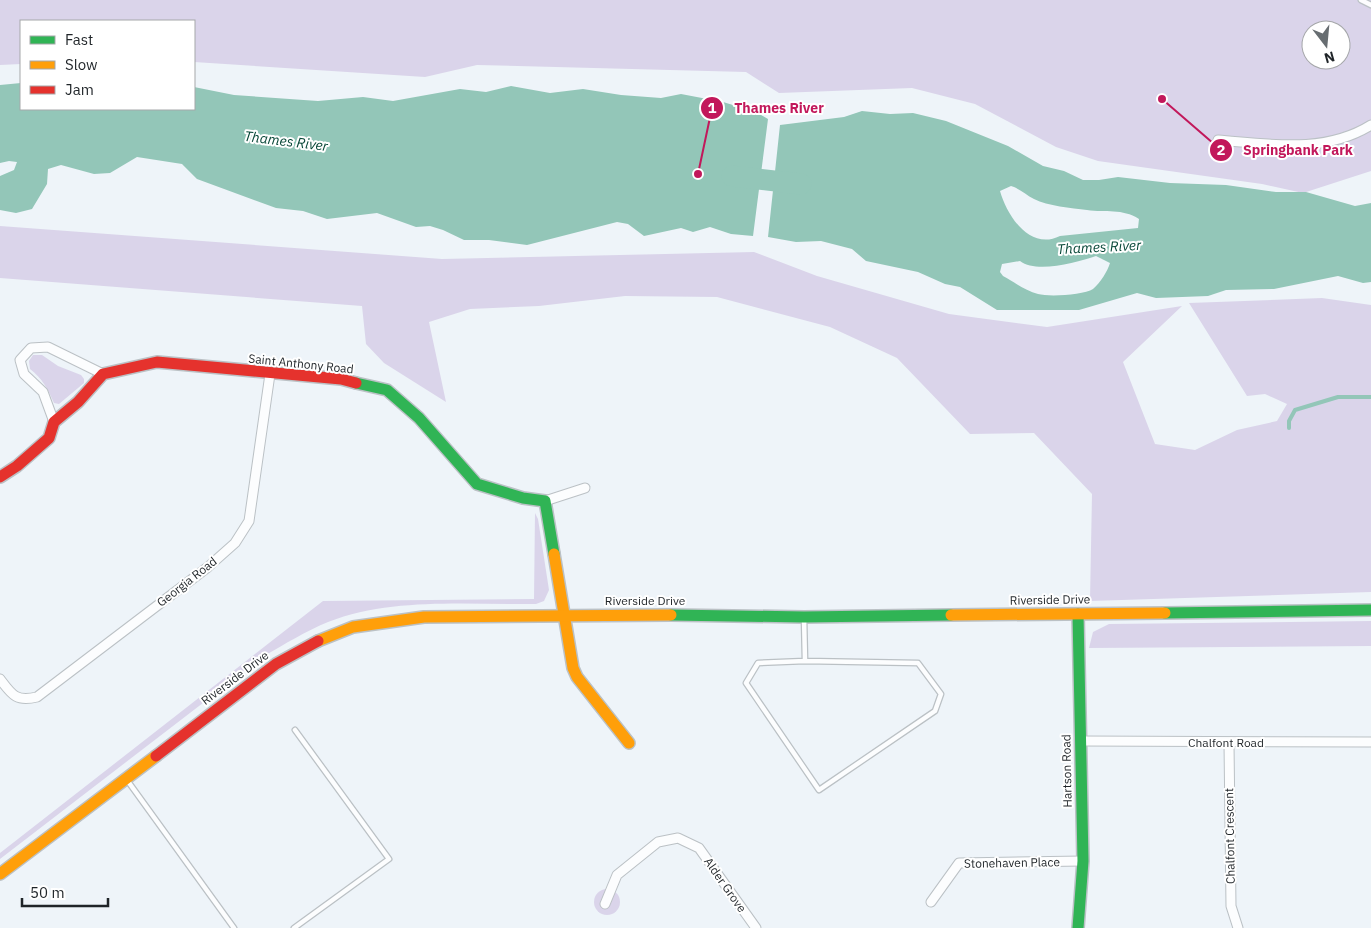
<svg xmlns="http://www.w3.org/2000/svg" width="1371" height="928" font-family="'IBM Plex Sans',sans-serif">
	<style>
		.green { fill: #dad4ea; fill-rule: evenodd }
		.water { fill: #93c6b8; fill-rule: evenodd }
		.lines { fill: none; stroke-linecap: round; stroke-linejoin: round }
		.stream { stroke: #93c6b8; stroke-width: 4 }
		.river { stroke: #93c6b8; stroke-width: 21 }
		.lane-casing { stroke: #bbc1c5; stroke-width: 7 }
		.street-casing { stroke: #bbc1c5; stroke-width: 11 }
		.fast-casing { stroke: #bbc1c5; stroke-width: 14 }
		.slow-casing { stroke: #bbc1c5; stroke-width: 14 }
		.jam-casing { stroke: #bbc1c5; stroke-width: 14 }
		.lane { stroke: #fcfdfe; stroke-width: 4.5 }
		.street { stroke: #fcfdfe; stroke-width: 9 }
		.fast { stroke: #30b455; stroke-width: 11 }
		.slow { stroke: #ff9f0a; stroke-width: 11 }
		.jam { stroke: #e5322d; stroke-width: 11 }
		.labels { text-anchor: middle; stroke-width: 4; stroke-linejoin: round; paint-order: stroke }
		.street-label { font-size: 12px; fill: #1f2428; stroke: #fff }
		.water-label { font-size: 14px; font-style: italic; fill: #064636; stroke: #fff }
		.leader { fill: none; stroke: #c2185b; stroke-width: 2 }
		.callout-dot { fill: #c2185b; stroke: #fff; stroke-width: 2 }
		.mark-label { font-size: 15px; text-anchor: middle; font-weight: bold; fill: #fff }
		.callout-label { font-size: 14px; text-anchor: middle; font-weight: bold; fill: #c2185b; stroke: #fff; stroke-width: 4; stroke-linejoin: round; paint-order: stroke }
	</style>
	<rect width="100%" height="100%" fill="#eef4f9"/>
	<!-- green -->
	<g class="green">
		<path d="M0,0h1371v171l-68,22 -41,-9 -164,-23 -42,-14 -81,-43 -63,-16 -133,5 -33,-21 -269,-7 -52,12 -231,-15v-41h-173v43l-21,1zM1311,30h30v30h-30z"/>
		<polygon points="0,226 442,259 754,252 817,276 949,314 1047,327 1182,306 1123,362 1155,444 1195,450 1237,430 1277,421 1287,404 1265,394 1247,396 1189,303 1322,298 1371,305 1371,592 1090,601 1092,494 1034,433 970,434 897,358 830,327 717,297 625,296 539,306 470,309 429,322 446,402 384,363 366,344 362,306 0,278"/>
		<path d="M33,355h9l16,11 23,9 3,4v4l-25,21 -5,-1c-6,-14 -12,-25 -24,-34l-1,-8z"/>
		<path d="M535,513l3,6 11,71 -5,11 -8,3c-68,1 -143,-7 -208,18 -22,9 -43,22 -64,34l-264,203v-6l323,-252 211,-2z"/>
		<polygon points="1371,621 1371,646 1089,648 1093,632 1109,624"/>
		<circle cx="607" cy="902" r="13"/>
	</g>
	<!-- water -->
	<g class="water">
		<polygon points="21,83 21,109 194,109 194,87 234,95 318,101 363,97 393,101 460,89 486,92 511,86 550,93 583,89 621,95 661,98 681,94 723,102 756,112 768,119 753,236 731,234 710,227 693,232 681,228 644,236 628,224 617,222 527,245 489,240 464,240 443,230 430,226 416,227 377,213 327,219 303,211 276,208 197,179 182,164 137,157 110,173 94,174 61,165 48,169 47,184 32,209 16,213 0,210 0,176 14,170 17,162 9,161 0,163 0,85"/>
		<path d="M862,111l28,3 23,-1 33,8 62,25 35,20 21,5 19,9h16l19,-3 52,6 56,2 50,7h30l49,14 16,-3v79l-8,1 -25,-7 -64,13 -48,1 -18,6 -52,2 -19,-5 -58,17h-82l-37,-23 -15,-3 -27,-12 -52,-11 -14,-12 -31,-8 -25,1 -28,-5 12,-112 64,-8zM1011,186c10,3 15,9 23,13 14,7 37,9 53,11 19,3 35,-2 52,9l-1,9 -78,8c-30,15 -53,-20 -60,-45zM1096,256l14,7c-3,9 -9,19 -17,26 -9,6 -44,8 -55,5 -12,-3 -24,-12 -35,-18l-3,-4 2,-8 18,-3c17,13 57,1 76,-5z"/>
	</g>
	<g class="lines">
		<!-- stream -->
		<polyline class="stream" points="1289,428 1289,421 1295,410 1338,397 1371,397"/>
		<!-- river -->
		<polyline class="river" points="732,176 801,184"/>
		<!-- lane casing -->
		<g class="lane-casing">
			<g id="lane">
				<polyline points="1361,0 1371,5"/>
				<polyline points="804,617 805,661 758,663 746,683 819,790 935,711 941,694 918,663 805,661"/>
				<polyline points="127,780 234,928"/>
				<polyline points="294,928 389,859 295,730"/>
			</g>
		</g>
		<!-- street casing -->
		<g class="street-casing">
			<g id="street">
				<path d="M1218,140c51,4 107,14 153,-15"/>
				<polyline points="54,422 43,392 24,374 20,360 31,348 48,347 103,374"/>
				<polyline points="545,501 585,488"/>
				<path d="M0,679c12,16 16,23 37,18l171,-130 27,-24 14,-22 21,-147"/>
				<polyline points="1081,741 1371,742"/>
				<polyline points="1229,743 1231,906 1238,928"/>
				<polyline points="931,902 959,863 1083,861"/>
				<polyline points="605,904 617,875 658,842 678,838 699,848 756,928"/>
			</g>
		</g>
		<!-- fast casing -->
		<g class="fast-casing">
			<g id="fast">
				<polyline points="356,383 387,390 419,418 477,484 523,498 545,501 554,554"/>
				<polyline points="1165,613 1371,610"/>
				<polyline points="1078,614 1083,861 1078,928"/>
				<polyline points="671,615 804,617 951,615"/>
			</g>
		</g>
		<!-- slow casing -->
		<g class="slow-casing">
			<g id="slow">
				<polyline points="554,554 573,668 577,677 629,743"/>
				<polyline points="951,615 1165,613"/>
				<polyline points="318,641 353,627 424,617 671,615"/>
				<polyline points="0,874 156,756"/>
			</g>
		</g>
		<!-- jam casing -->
		<g class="jam-casing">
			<g id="jam">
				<polyline points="0,477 17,466 49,438 54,422 78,402 103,374 157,362 341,379 356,383"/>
				<polyline points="156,756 276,664 318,641"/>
			</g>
		</g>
		<!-- lane -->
		<use href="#lane" class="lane"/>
		<!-- street -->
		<use href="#street" class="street"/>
		<!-- fast -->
		<use href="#fast" class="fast"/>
		<!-- slow -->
		<use href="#slow" class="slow"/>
		<!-- jam -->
		<use href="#jam" class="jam"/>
	</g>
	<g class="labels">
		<!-- street labels -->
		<g class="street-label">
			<text transform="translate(301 364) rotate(6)" y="4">Saint Anthony Road</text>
			<text transform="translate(187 582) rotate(-38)" y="4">Georgia Road</text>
			<text transform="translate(1050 600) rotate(-1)" y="4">Riverside Drive</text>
			<text x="645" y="605">Riverside Drive</text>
			<text transform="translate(235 678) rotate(-37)" y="4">Riverside Drive</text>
			<text x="1226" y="747">Chalfont Road</text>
			<text transform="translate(1067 771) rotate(-91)" y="4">Hartson Road</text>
			<text transform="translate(1230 836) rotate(-91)" y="4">Chalfont Crescent</text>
			<text transform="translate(1012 863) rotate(-1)" y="4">Stonehaven Place</text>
			<text transform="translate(725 885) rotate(55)" y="4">Alder Grove</text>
		</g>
		<!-- water labels -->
		<g class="water-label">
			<text transform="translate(286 141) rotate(7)" y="5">Thames River</text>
			<text transform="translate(1099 247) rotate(-3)" y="5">Thames River</text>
		</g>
	</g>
	<!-- callouts -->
	<path class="leader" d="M698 174L712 108M1162 99L1221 150"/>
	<g class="callout-dot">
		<circle cx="698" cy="174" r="5"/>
		<circle cx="1162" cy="99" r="5"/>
		<circle cx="712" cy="108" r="12"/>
		<circle cx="1221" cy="150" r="12"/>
	</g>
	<g class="mark-label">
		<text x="712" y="113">1</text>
		<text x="1221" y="155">2</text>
	</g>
	<g class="callout-label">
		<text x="779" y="113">Thames River</text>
		<text x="1298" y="155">Springbank Park</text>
	</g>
	<!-- legend -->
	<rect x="20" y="20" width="175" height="90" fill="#ffffff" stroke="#a5a7a9"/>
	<rect x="30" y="36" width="25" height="8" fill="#30b455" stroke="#a5a7a9"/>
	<text x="65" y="45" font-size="15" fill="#1f2428">Fast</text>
	<rect x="30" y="61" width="25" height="8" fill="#ff9f0a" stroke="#a5a7a9"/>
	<text x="65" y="70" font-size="15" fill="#1f2428">Slow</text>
	<rect x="30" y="86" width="25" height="8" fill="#e5322d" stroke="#a5a7a9"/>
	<text x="65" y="95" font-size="15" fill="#1f2428">Jam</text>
	<!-- north arrow -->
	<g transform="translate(1326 45) rotate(164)"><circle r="24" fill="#ffffff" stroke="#a5a7a9"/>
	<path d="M0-4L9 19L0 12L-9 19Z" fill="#676d71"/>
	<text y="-8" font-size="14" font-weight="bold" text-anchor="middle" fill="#1f2428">N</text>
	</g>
	<!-- scale -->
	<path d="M22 898v8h86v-8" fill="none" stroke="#1f2428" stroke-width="2.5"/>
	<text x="30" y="898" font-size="15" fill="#1f2428" stroke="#ffffff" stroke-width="4" paint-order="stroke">50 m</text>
</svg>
